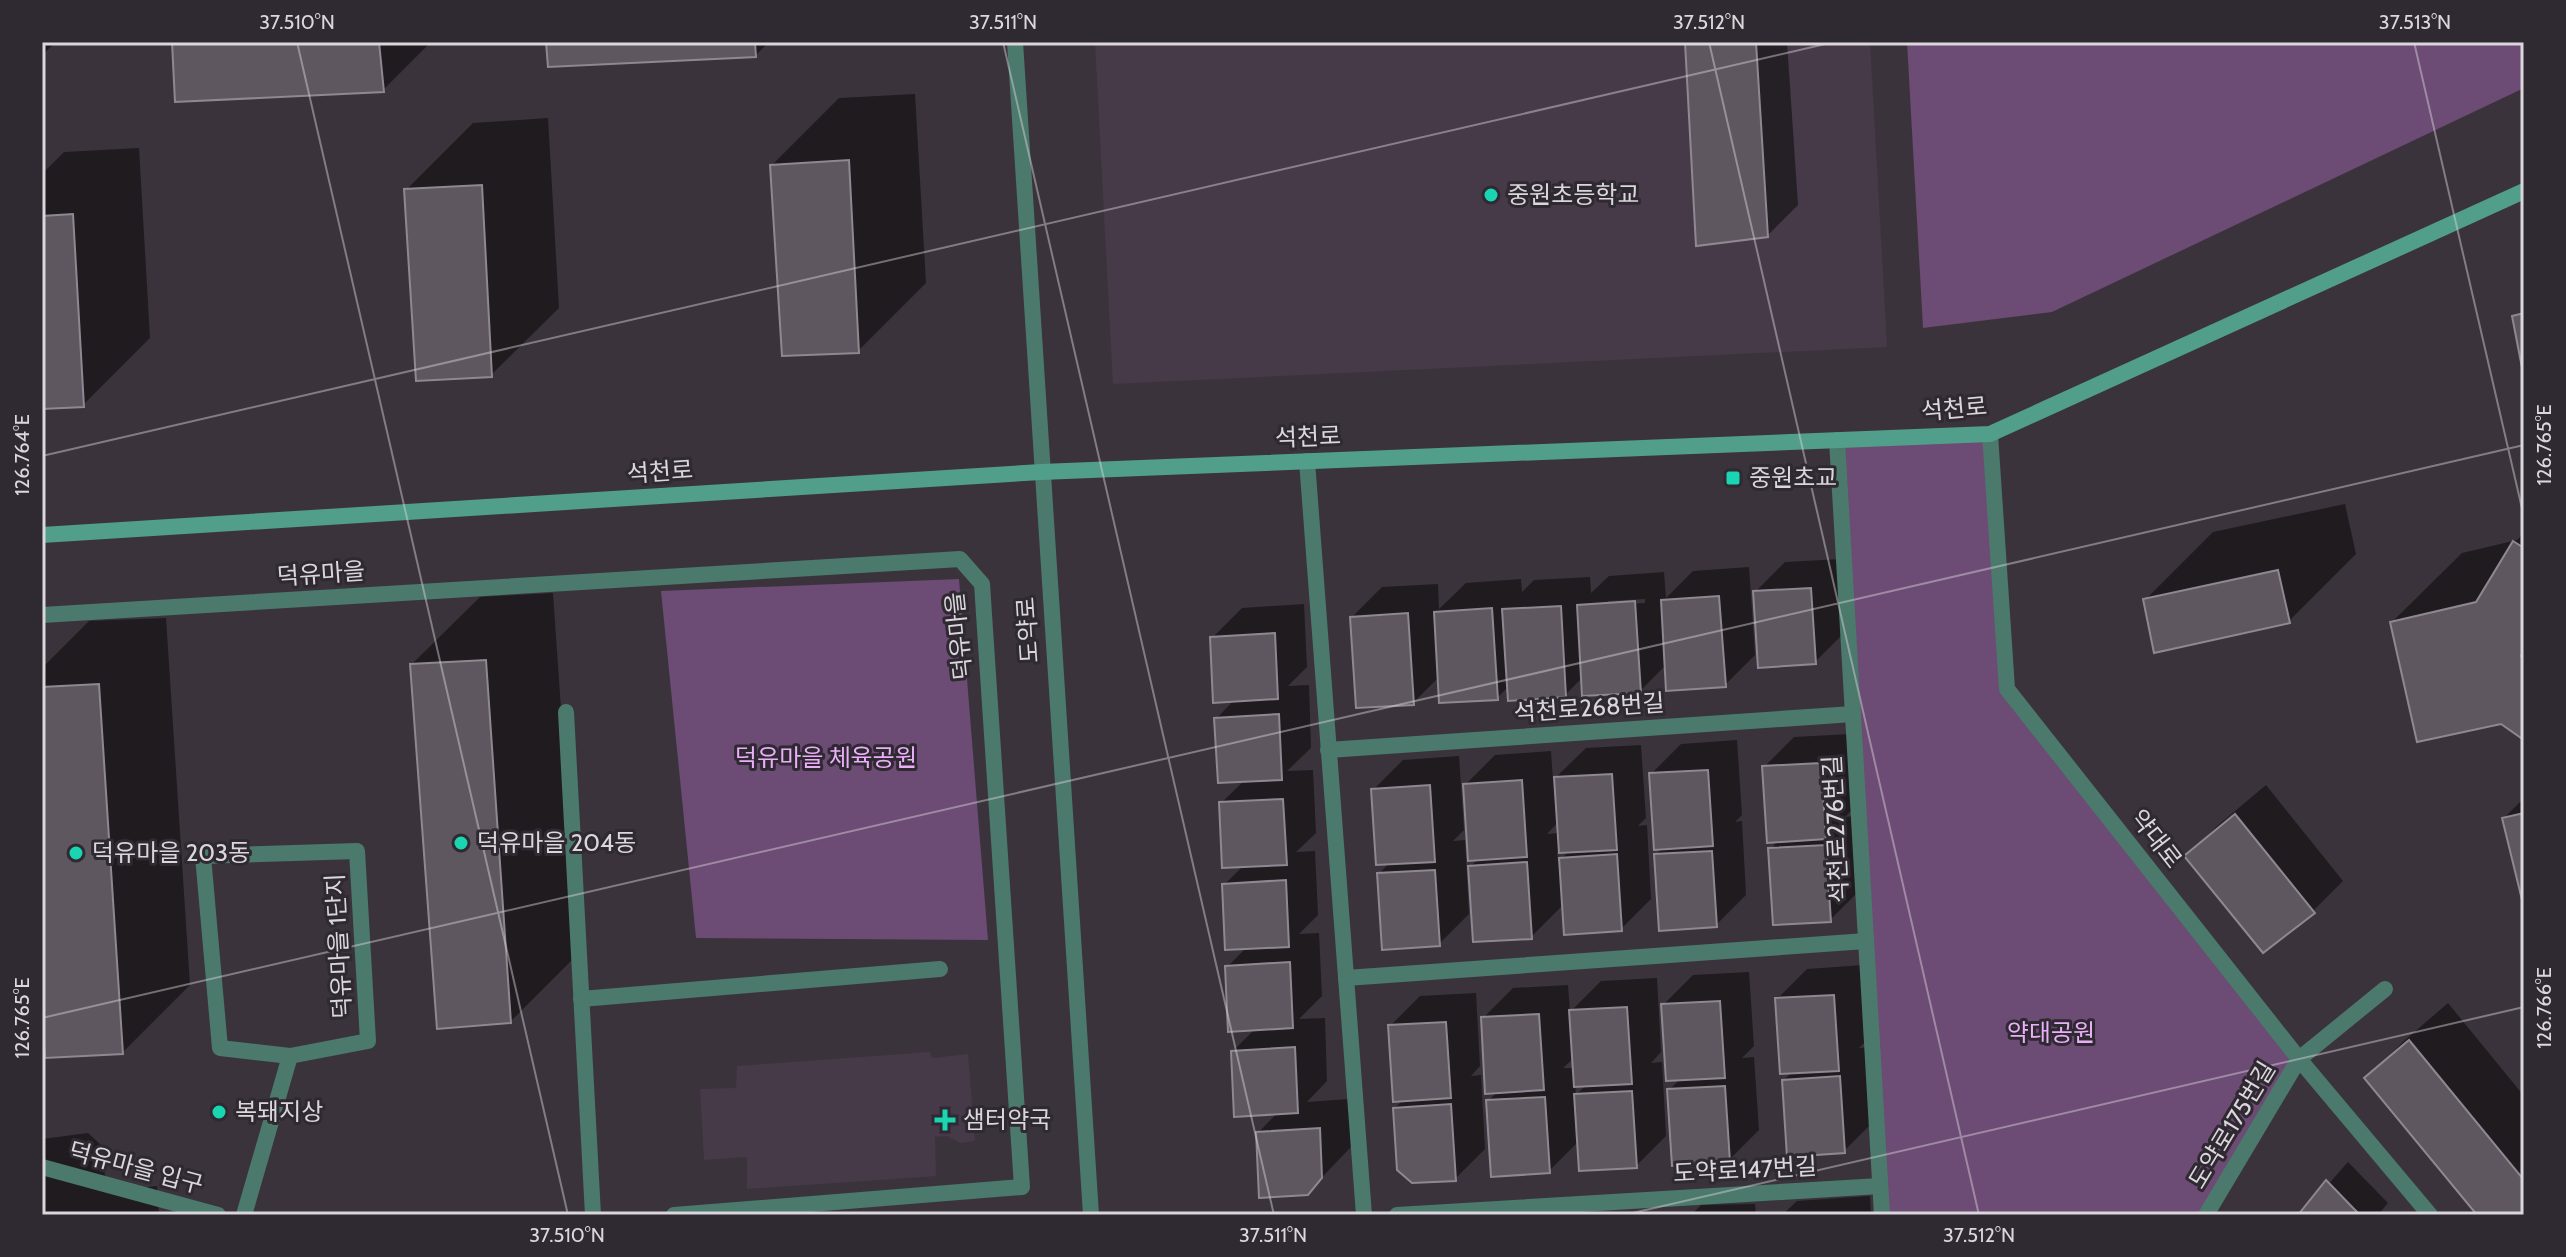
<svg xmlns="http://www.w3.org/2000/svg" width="2566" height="1257" font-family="Cabin,'Noto Sans KR',sans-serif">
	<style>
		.built { fill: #463a48 }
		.green { fill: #6c4b74 }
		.shadow { fill: #0007; fill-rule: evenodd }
		.building { fill: #5e5760; stroke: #8f8791; stroke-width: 2 }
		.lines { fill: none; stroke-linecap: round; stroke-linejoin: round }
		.lane { stroke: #4b796c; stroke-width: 16 }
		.street { stroke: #4b796c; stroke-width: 16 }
		.secondary { stroke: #519e8a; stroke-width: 16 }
		.ticks { fill: none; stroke: #dbd6dc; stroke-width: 2; stroke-opacity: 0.45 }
		.poi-dot { fill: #1ad5b2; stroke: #2f2931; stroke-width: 3 }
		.labels { text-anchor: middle; stroke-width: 6; stroke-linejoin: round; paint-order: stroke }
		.poi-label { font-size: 24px; fill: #dbd6dc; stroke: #2f2931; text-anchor: start }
		.street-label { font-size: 24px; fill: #dbd6dc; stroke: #2f2931 }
		.park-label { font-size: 24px; fill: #ebaefa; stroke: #2f2931 }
		.neatline { fill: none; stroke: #dbd6dc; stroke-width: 3 }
		.ticks-label { font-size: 20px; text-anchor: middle; fill: #dbd6dc }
	</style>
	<rect width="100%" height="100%" fill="#3a333b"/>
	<!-- built -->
	<g class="built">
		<polygon points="1095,42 1870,42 1887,347 1113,384"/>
		<polygon points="930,1052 932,1058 968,1054 975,1141 960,1143 947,1136 935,1137 936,1176 747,1189 747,1157 704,1160 700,1089 736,1088 737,1066"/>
	</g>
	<!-- green -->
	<g class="green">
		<polygon points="1907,42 2524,42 2524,88 2052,312 1923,328"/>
		<polygon points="1990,434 2007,689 2299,1059 2206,1215 1882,1215 1837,440"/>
		<polygon points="959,579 988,940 696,938 661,591"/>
	</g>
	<!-- shadow -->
	<g class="shadow">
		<polygon points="42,42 55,43 42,55"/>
		<polygon points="174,42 431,42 383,90"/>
		<polygon points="548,42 769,42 756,55"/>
		<polygon points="1687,42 1787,42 1798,205 1768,235"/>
		<polygon points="915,94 926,283 858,351 772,165 839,98"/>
		<polygon points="548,118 559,308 491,375 406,190 473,123"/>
		<polygon points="139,148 150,338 83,405 42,407 42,174 64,152"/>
		<polygon points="2345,504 2356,554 2289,621 2146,599 2213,532"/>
		<polygon points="2524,533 2524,737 2392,622 2462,553 2517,540"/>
		<polygon points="1841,559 1845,632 1815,662 1755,592 1785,562"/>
		<path d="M1749,567l6,88 -30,30 -58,-21 -27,27 -57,-14 -18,18 -56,-9 -12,12 -57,-22 -27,27 -61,-86 30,-30 56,-3 1,25 27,-26 55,-4 1,13 12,-12 56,-3 1,16 18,-17 55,-4 2,26 27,-27zM1645,599v4l-37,2v-4z"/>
		<polygon points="553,593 578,954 511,1021 412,664 480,597"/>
		<polygon points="1304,604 1307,667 1288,686 1309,685 1311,748 1287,771 1313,770 1316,833 1296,852 1315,851 1318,915 1299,934 1319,933 1322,996 1299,1019 1325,1018 1327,1081 1307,1102 1349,1099 1351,1147 1307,1193 1258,1133 1278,1112 1233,1051 1256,1028 1227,967 1247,947 1224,885 1244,865 1221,803 1245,780 1217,718 1235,699 1212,638 1242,608"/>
		<polygon points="166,618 190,985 123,1052 42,989 42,668 89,621"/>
		<polygon points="1850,734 1855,807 1845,817 1856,816 1860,890 1830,920 1770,849 1779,840 1764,767 1794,737"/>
		<polygon points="1737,740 1742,815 1735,822 1742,821 1746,895 1716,925 1656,855 1663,847 1651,774 1681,744"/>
		<path d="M1641,745l5,73 -8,8 9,-1 4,74 -30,30 -57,-25 -33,33 -61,-70 9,-9 -14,-73 30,-30 56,-4 2,29 33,-32zM1558,822l1,11 -12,1zM1569,851l-11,11 -1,-10z"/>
		<polygon points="1459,756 1464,830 1453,841 1465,840 1469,914 1439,944 1379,874 1390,862 1373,790 1403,760"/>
		<polygon points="2266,785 2343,881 2313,911 2187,857 2216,827"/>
		<polygon points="2524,798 2524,899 2504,818"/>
		<polygon points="1863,965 1868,1039 1859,1048 1869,1047 1874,1121 1844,1151 1784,1080 1792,1072 1777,999 1807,969"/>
		<polygon points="1749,972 1754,1046 1742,1058 1754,1057 1759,1130 1729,1160 1669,1090 1681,1078 1663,1005 1693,975"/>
		<path d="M1657,978l4,74 -10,11 11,-1 4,74 -30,30 -57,-25 -30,30 -61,-70 10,-10 -15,-73 30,-30 55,-3 2,27 31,-31zM1574,1058v10h-11zM1575,1085h11l-10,10z"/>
		<polygon points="1476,993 1480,1066 1471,1076 1481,1075 1485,1149 1455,1179 1395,1108 1404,1099 1390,1026 1420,996"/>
		<polygon points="2448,1003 2524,1096 2524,1215 2480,1215 2367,1078 2405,1040"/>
		<polygon points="88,1133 101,1145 107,1191 157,1186 159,1215 42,1215 42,1139"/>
		<polygon points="2348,1162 2388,1203 2378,1215 2301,1215"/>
		<polygon points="1870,1196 1871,1215 1782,1215 1797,1201"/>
		<polygon points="1755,1204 1756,1215 1691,1215 1701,1205"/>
	</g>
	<!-- building -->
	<g class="building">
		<polygon points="172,42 379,42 384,92 175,102"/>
		<polygon points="546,42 755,42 756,57 548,67"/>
		<polygon points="1685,42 1756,42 1768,237 1696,246"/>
		<polygon points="849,160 859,353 782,356 770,165"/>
		<polygon points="482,185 492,377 416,381 404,189"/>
		<polygon points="73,214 84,407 42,409 42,216"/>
		<polygon points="2524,313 2524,378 2512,316"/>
		<polygon points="2513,541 2524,548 2524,651 2521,656 2524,658 2524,740 2501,724 2417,742 2390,622 2476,602"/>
		<polygon points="2278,570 2290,623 2154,653 2143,599"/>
		<polygon points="1811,588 1816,664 1758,668 1753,591"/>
		<polygon points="1719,596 1726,687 1666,691 1661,600"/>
		<polygon points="1635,601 1641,693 1582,696 1577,605"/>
		<polygon points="1561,606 1566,697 1508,701 1502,609"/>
		<polygon points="1492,608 1498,700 1439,703 1434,612"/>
		<polygon points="1408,613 1414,705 1356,708 1350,617"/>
		<polygon points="1275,633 1278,699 1213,703 1210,637"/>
		<polygon points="486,660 511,1023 437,1029 410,664"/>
		<polygon points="99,684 123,1054 45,1058 42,1019 42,687"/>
		<polygon points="1279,714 1282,780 1218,783 1214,718"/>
		<polygon points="1821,763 1826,839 1767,843 1762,766"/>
		<polygon points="1708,770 1713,846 1654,850 1649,773"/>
		<polygon points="1612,774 1617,850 1559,853 1554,777"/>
		<polygon points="1522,780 1527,857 1468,861 1463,784"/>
		<polygon points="1430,785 1435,862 1376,865 1371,789"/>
		<polygon points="1283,799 1287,865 1222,868 1219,802"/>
		<polygon points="2524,813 2524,908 2502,818"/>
		<polygon points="2235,814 2315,913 2263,953 2184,856"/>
		<polygon points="1826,845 1831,922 1773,925 1768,848"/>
		<polygon points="1712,851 1717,927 1659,931 1654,854"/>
		<polygon points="1617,854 1622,931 1564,935 1559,858"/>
		<polygon points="1527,862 1532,939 1473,942 1468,866"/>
		<polygon points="1435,870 1440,946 1382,950 1377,873"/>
		<polygon points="1286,880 1289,947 1225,950 1222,884"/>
		<polygon points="1290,962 1293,1028 1228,1032 1225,966"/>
		<polygon points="1834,995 1839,1071 1780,1074 1775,998"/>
		<polygon points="1720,1001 1725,1078 1666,1081 1661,1004"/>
		<polygon points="1627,1007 1632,1084 1574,1087 1569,1010"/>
		<polygon points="1539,1014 1544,1090 1485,1094 1481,1017"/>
		<polygon points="1446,1022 1451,1098 1393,1102 1388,1025"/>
		<polygon points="2409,1040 2524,1180 2524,1215 2477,1215 2364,1078"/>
		<polygon points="1295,1047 1298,1113 1234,1117 1231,1051"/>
		<polygon points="1840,1076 1845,1153 1787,1157 1782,1080"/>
		<polygon points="1725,1086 1730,1162 1672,1166 1667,1089"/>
		<polygon points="1632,1091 1637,1168 1579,1171 1574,1094"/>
		<polygon points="1545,1097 1550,1173 1491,1177 1486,1100"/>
		<polygon points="1451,1104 1456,1181 1412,1183 1397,1170 1393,1108"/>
		<polygon points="1320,1128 1322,1178 1308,1195 1259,1198 1256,1132"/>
		<polygon points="2326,1180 2360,1215 2298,1215"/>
	</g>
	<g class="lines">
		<!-- lane -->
		<g class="lane">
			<polyline points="1837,440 1882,1215"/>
			<polyline points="1307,461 1364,1215"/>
			<polyline points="1328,750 1853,714"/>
			<polyline points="1346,978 1866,941"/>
			<polyline points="2299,1059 2385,989"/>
			<polyline points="1397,1215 1880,1186"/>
		</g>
		<!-- street -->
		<g class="street">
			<polyline points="1015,42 1091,1215"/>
			<polyline points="1990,434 2007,689 2299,1059 2430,1215"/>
			<polyline points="42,615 960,559 982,584 1022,1187 674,1215"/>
			<polyline points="566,712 593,1215"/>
			<polygon points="357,851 368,1041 290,1056 220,1048 203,856"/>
			<polyline points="581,999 940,969"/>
			<polyline points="42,1167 218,1215"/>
			<polyline points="244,1215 290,1056"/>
			<polyline points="2206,1215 2299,1059"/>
		</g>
		<!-- secondary -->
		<polyline class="secondary" points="42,535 1041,472 1990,434 2524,191"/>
	</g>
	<!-- ticks -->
	<path class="ticks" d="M297,42l271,1173M1003,42l271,1173M1709,42l270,1173M2414,42l110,475M42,456l1792,-414M42,1018l2482,-573M1624,1215l900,-208"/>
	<!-- markers -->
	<g class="poi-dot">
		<circle cx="1491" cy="195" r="8"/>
		<rect x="1725" y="470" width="16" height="16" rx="4"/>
		<circle cx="461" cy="843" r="8"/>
		<circle cx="76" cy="853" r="8"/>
		<circle cx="219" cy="1112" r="8"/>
		<path d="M941 1108h8v8h8v8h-8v8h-8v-8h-8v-8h8z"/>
	</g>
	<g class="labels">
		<!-- poi labels -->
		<g class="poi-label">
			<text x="1507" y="203">중원초등학교</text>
			<text x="1749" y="486">중원초교</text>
			<text x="477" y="851">덕유마을 204동</text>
			<text x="92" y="861">덕유마을 203동</text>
			<text x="235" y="1120">복돼지상</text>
			<text x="963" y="1128">샘터약국</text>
		</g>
		<!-- street labels -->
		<g class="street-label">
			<text transform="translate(1954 409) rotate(-5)" y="8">석천로</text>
			<text transform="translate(1308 437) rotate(-2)" y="8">석천로</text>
			<text transform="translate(660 472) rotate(-4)" y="8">석천로</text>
			<text transform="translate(321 574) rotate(-4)" y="8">덕유마을</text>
			<text transform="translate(1028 630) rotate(-94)" y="8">도약로</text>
			<text transform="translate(959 636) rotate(-96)" y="8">덕유마을</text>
			<text transform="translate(1589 708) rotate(-4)" y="8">석천로268번길</text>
			<text transform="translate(1836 829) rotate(-93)" y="8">석천로276번길</text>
			<text transform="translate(2156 839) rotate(52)" y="8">약대로</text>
			<text transform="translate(339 946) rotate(-93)" y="8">덕유마을 1단지</text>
			<text transform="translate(2232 1125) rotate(-59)" y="8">도약로175번길</text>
			<text transform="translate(136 1168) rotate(15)" y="8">덕유마을 입구</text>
			<text transform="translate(1745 1170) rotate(-3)" y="8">도약로147번길</text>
		</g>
		<!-- park labels -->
		<g class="park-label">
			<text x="826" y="766">덕유마을 체육공원</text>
			<text x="2051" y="1041">약대공원</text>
		</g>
	</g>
	<!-- border -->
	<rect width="2566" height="1257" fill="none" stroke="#2f2931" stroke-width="88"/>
	<rect x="44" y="44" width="2478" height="1169" class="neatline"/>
	<g class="ticks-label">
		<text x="297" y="29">37.510°N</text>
		<text x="1003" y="29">37.511°N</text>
		<text x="1709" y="29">37.512°N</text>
		<text x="2415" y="29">37.513°N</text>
		<text transform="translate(2544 445) rotate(-90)" y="7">126.765°E</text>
		<text transform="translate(22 455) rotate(-90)" y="7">126.764°E</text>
		<text transform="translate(2544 1008) rotate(-90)" y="7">126.766°E</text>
		<text transform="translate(22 1018) rotate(-90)" y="7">126.765°E</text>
		<text x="567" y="1242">37.510°N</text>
		<text x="1273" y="1242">37.511°N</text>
		<text x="1979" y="1242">37.512°N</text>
	</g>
</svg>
